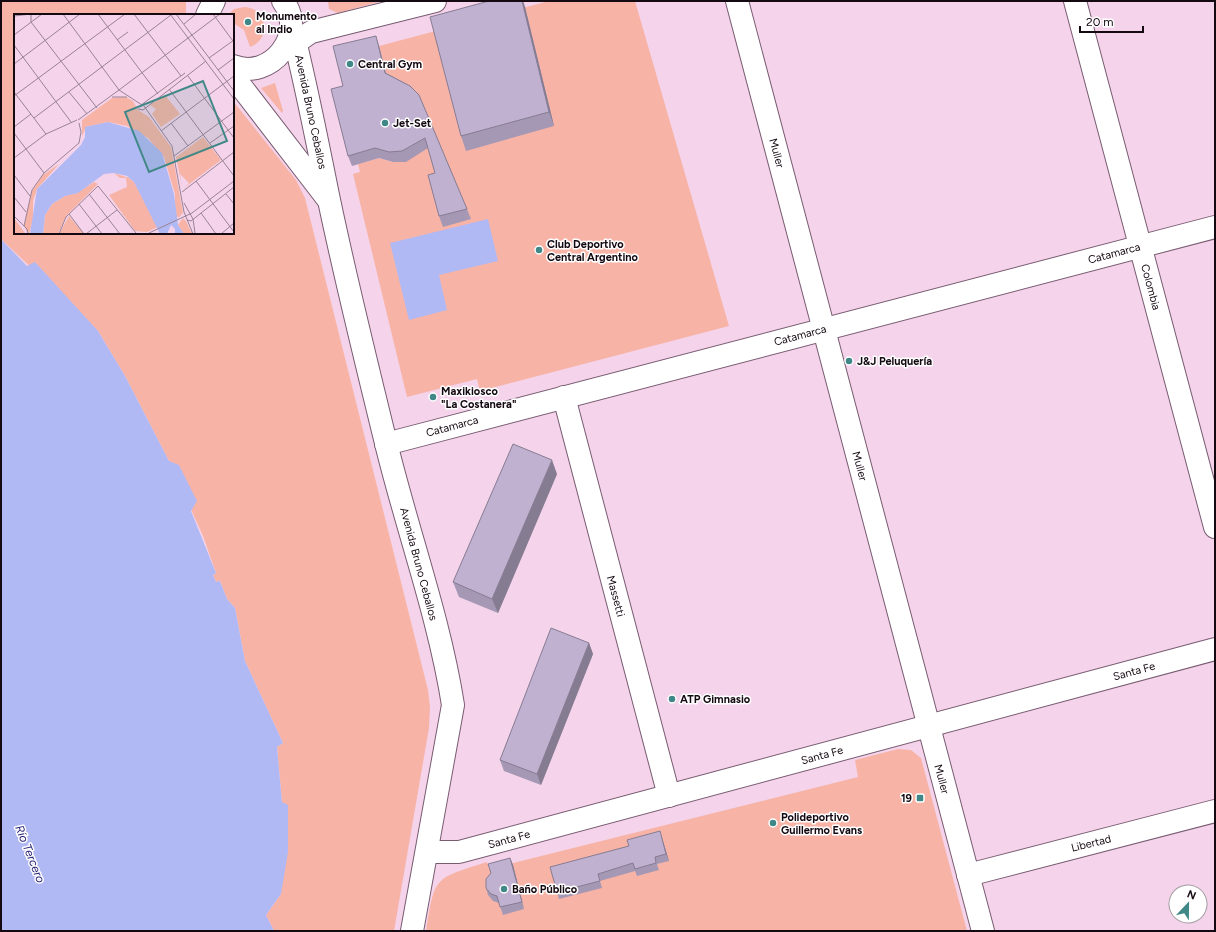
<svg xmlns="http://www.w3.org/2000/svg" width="1216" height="932" font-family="Figtree,sans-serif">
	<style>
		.green { fill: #f7b4a6 }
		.water { fill: #b1b9f5 }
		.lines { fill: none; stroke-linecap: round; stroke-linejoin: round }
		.street-casing { stroke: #785c71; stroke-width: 24 }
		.secondary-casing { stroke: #785c71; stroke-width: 24 }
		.street { stroke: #fff; stroke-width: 22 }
		.secondary { stroke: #fff; stroke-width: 22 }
		.wall { fill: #a598b4 }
		.shaded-wall { fill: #867c92 }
		.building { fill: #c0b1d1; stroke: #867c92 }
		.poi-dot { fill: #408887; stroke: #fff; stroke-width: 1.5 }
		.labels { text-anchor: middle; stroke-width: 3; stroke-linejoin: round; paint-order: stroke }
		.poi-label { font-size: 11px; font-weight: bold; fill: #140911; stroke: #fff; text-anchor: start }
		.street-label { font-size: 11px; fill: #140911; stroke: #fff }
		.water-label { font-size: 12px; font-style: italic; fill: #2c277a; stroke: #fff }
		.inset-road { fill: none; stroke: #9a8294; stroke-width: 1 }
		.view { fill: #408887; fill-opacity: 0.15; stroke: #408887; stroke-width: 2 }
		.inset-edge { fill: none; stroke: #140911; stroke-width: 2 }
	</style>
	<rect width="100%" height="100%" fill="#f4d3eb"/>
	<!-- green -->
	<g class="green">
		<polygon points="1,1 186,1 186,15 15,15 15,233 233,233 233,101 296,180 305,198 428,690 430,707 429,728 394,931 274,931 266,915 281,894 282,802 277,747 283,743 245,661 235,608 227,599 220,581 216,582 213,575 216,573 203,536 169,461 125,376 98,331 1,239"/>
		<polygon points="328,1 382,1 338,13 329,9"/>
		<polygon points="549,1 635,1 729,326 480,391 477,379 407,397 353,174 360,172 358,164 379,158 393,162 406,162 379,46"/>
		<path d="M244,7c24,1 28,32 6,40l-6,-17 -11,-7v-8h-5l6,-6z"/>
		<polygon points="275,83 283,111 282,113 261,88"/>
		<path d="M898,749l13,1 10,8 46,173h-541c9,-56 8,-52 61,-69l2,7 369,-92 -3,-17z"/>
	</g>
	<!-- water -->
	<g class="water">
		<polygon points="488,219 498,261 439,275 447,310 409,320 390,243"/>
		<polygon points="1,239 27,266 35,262 98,331 125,376 169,461 179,465 197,501 191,511 216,573 213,575 216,582 220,581 227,599 235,608 245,661 283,743 277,747 282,802 288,805 288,852 281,894 266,915 274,931 1,931"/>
	</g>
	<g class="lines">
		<!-- street casing -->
		<g class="street-casing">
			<g id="street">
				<polyline points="737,1 983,931"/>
				<polyline points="1075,1 1215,527"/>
				<polyline points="564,397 669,796"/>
				<polyline points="386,444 1215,227"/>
				<polyline points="427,852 459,852 1215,649"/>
				<polyline points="968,875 1215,811"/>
			</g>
		</g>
		<!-- secondary casing -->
		<g class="secondary-casing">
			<g id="secondary">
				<polyline points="207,15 214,1"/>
				<path d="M291,25c15,58 26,116 38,175 17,81 37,162 57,243 21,87 53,173 67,262l-41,226"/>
				<polyline points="285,50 311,32 435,1"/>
				<path d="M233,66c38,15 75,-32 50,-65"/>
				<polyline points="233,76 327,198"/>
			</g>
		</g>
		<!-- street -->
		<use href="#street" class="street"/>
		<!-- secondary -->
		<use href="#secondary" class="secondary"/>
	</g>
	<!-- wall -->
	<g class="wall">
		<polygon points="489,1 523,1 525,7 554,126 466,151 461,136"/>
		<polygon points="379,46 386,73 410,86 467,209 471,219 443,227 439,216 435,173 428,148 406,162 393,162 379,158 352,166 348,156"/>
		<polygon points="557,474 498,613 459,597 453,582"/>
		<polygon points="589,643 593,654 541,785 504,771 500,760"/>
		<polygon points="662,838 669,861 657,864 659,870 637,876 635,871 600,881 602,888 559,899 557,892"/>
		<polygon points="510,858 513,865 524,909 503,915 499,903 493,901 488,895 486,888"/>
	</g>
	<!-- shaded-wall -->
	<g class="shaded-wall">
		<polygon points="522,1 523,1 525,7 554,126 549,112"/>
		<polygon points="376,36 379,46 388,83 385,73"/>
		<polygon points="552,460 557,474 498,613 492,599"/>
		<polygon points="589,643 593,654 541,785 537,774"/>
		<polygon points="660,831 662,838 669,861 666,854"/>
		<polygon points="510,858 513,865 524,909 522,902"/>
	</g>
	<!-- building -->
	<g class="building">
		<polygon points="489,1 522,1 549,112 461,136 430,17"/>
		<polygon points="376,36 385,73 410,86 419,95 467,209 439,216 428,175 435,173 425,138 402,151 389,152 375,148 348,156 331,89 343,86 333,46"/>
		<polygon points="513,444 552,460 492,599 453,582"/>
		<polygon points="551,628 589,643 537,774 500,760"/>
		<polygon points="660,831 666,854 655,857 656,863 635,869 633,863 598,874 600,881 557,892 550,867 629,846 627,840"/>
		<polygon points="510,858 522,902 500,907 497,896 491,894 486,888 486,879 491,873 488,864"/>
	</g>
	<!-- markers -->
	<g class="poi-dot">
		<circle cx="248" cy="22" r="4"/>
		<circle cx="350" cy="64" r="4"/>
		<circle cx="385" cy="123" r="4"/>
		<circle cx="539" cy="250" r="4"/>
		<circle cx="849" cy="361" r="4"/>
		<circle cx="433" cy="397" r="4"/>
		<circle cx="672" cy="699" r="4"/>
		<rect x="916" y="794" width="8" height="8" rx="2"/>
		<circle cx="773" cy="823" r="4"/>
		<circle cx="504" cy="889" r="4"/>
	</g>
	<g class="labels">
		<!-- poi labels -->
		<g class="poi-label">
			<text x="256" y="20">Monumento<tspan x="256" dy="13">al Indio</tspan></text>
			<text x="358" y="68">Central Gym</text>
			<text x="393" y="127">Jet-Set</text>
			<text x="547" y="248">Club Deportivo<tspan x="547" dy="13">Central Argentino</tspan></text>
			<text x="857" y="365">J&amp;J Peluquería</text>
			<text x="441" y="395">Maxikiosco<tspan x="441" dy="13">"La Costanera"</tspan></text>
			<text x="680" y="703">ATP Gimnasio</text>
			<text x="912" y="802" text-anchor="end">19</text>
			<text x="781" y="821">Polideportivo<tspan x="781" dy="13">Guillermo Evans</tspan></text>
			<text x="512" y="893">Baño Público</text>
		</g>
		<!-- street labels -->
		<g class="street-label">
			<text transform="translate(311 112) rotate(78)" y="4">Avenida Bruno Ceballos</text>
			<text transform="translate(777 153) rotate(75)" y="4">Muller</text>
			<text transform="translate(1114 253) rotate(-15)" y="4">Catamarca</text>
			<text transform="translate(1151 287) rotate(75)" y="4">Colombia</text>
			<text transform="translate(800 335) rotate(-15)" y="4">Catamarca</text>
			<text transform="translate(452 426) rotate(-15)" y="4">Catamarca</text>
			<text transform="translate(860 466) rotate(75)" y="4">Muller</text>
			<text transform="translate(419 564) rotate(75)" y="4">Avenida Bruno Ceballos</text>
			<text transform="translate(616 596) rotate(75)" y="4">Massetti</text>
			<text transform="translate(1134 671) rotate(-15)" y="4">Santa Fe</text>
			<text transform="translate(822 755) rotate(-15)" y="4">Santa Fe</text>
			<text transform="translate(942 779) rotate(75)" y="4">Muller</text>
			<text transform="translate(509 839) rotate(-15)" y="4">Santa Fe</text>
			<text transform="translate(1091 843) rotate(-14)" y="4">Libertad</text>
		</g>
		<!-- water labels -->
		<g class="water-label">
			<text transform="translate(30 854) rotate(68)" y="4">Río Tercero</text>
		</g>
	</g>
	<!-- overview -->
	<g transform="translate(14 14)">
		<rect width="220" height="220" fill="#f4d3eb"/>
		<path d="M151,81l15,19 -19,13 -9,-13 4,-5 -6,-4zM112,83l7,4 5,9 11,7 22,30 12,66 -4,4h-3l-1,-4v-19l-11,-37 -16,-19 -21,-12 -19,-4 -22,5 -4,9v-16l30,-22zM189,123l18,23 -37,28 5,-5 -9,-9 2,13 -6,-30zM45,150l-22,25 -4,12v19l-4,14 -5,-8 8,-35 11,-16zM100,159l15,5 5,4 24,45 -11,5 -12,-1 -26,-36 18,-8 -1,-9h-6zM80,168l4,2 -31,31 -9,19h-15l2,-19 7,-11 13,-8 12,-3zM55,202l15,18h-25zM0,204l11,15 1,1h-12zM169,204l3,3 6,13h-8l-6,-9z" fill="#f7b4a6"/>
		<path d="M94,108l31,9 23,22 12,41 4,31 6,9h-9v-5l-4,-4 -4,9h-7l-26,-52 -7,-6 -13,-3 -10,1 -26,19 -13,3 -13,8 -7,11 -2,19h-13l7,-45 44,-44 4,-8v-10z" fill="#b1b9f5"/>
		<path class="inset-road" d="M17,0v8l66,86M49,0l56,76 101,-76M84,0l60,80M120,0l47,62M156,0l64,85M162,0l58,77M199,0l20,27M0,2l17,-2M170,10l12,-10M0,21l28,-21M103,26l11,-8M0,31l57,77M195,44l25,-18M0,50l66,-50M204,56l16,-12M174,62l46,62M155,75l65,87M0,78l32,42M55,78l18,22M0,82l111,-82M98,83h15M127,91l44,-32M130,92l28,40 12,66 9,22M124,95l5,1 63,-49M20,104l137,-103M64,106l41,-30 23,15M157,109l17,23M0,113l17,-13M147,117l73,-55M0,119l30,40M196,129l24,-17M160,142l60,-44M0,144l32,-24 31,-14M0,161l16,21M182,167l38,51M168,178l52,-40M75,180l31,40M212,180l8,10M0,183l12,15M170,189l9,16 2,14M65,190l23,30M187,199l15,21M55,200l15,20M0,202l13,13 1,5M173,206l4,1 43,-34M10,212l8,-36 12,-17 35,-30 2,-11 -2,-9M135,219l43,-20 42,-32M45,220l7,-17 32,-31 38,47M72,220l31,-24M207,220l13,-11"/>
		<path class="view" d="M189,67l24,60 -78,31 -24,-60z"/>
		<rect width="220" height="220" class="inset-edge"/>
	</g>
	<!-- border -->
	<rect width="1216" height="932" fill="none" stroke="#140911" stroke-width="4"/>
	<!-- north arrow -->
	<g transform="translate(1188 904) rotate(22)"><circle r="19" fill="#ffffff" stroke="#a19da0"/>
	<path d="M0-3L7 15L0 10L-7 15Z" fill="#408887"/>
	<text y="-6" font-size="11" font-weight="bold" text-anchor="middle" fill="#140911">N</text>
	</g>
	<!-- scale -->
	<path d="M1080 26v6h63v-6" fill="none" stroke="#140911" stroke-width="2"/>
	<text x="1086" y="26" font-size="12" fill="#140911" stroke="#ffffff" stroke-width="3" paint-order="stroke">20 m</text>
</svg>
